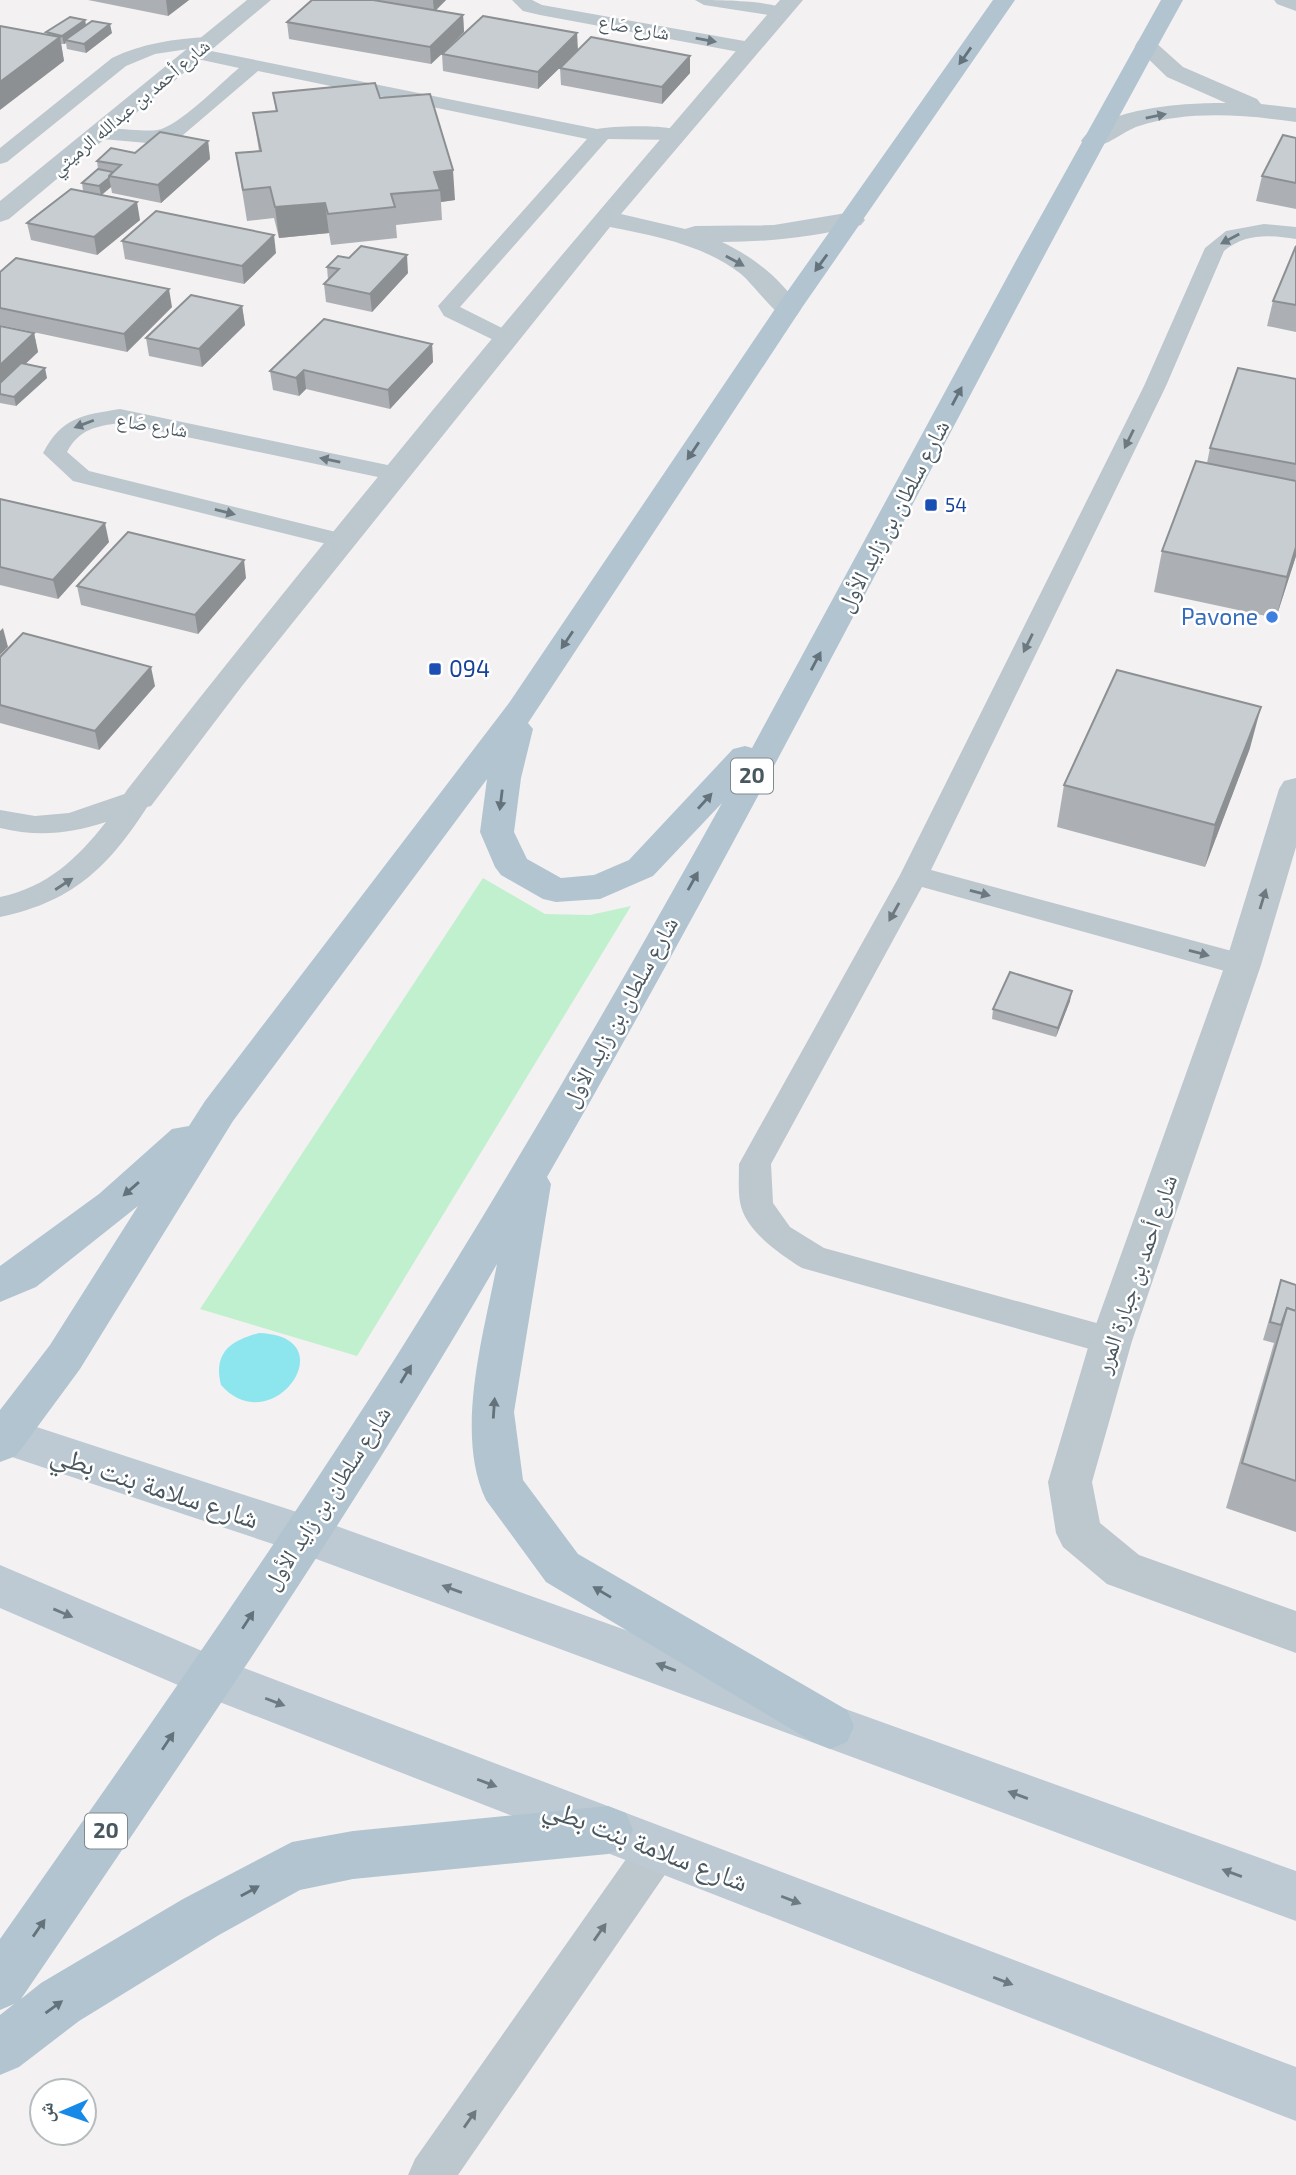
<svg xmlns="http://www.w3.org/2000/svg" width="1296" height="2175" font-family="'Exo 2','Noto Naskh Arabic',sans-serif">
	<style>
		.green { fill: #c0f0cd }
		.water { fill: #8de5ee }
		.lines { fill: none; stroke-linecap: round; stroke-linejoin: round }
		.lane { fill: #bdc7ce; fill-rule: evenodd }
		.street { fill: #bdc7ce; fill-rule: evenodd }
		.secondary { fill: #bdcad3; fill-rule: evenodd }
		.primary { fill: #b1c4d0; fill-rule: evenodd }
		.wall { fill: #acb0b4 }
		.shaded-wall { fill: #8c9092 }
		.building { fill: #c8cdd1; stroke: #8c9092; stroke-width: 2 }
		.oneway { fill: #6c7980 }
		.oneway2 { fill: #63727b }
		.oneway3 { fill: #6c7a82 }
		.transit-dot { fill: #1a4fb4; stroke: #fff; stroke-width: 2.5 }
		.shop-dot { fill: #3f7fe0; stroke: #fff; stroke-width: 2.5 }
		.labels { text-anchor: middle; stroke-width: 5; stroke-linejoin: round; paint-order: stroke }
		.far-street-label { font-size: 19px; fill: #49575f; stroke: #fff }
		.far-transit-label { font-size: 19px; fill: #164399; stroke: #fff; text-anchor: start }
		.shield { fill: #fff; stroke: #80898f; stroke-width: 2 }
		.shield-label { font-size: 21px; font-weight: bold; fill: #49575f }
		.street-label { font-size: 23px; fill: #49575f; stroke: #fff }
		.shop-label { font-size: 23px; fill: #366cbe; stroke: #fff; text-anchor: end }
		.transit-label { font-size: 23px; fill: #164399; stroke: #fff; text-anchor: start }
		.near-street-label { font-size: 28px; fill: #49575f; stroke: #fff }
	</style>
	<rect width="100%" height="100%" fill="#f4f1f2"/>
	<!-- green -->
	<polygon class="green" points="483,878 545,914 590,915 631,906 357,1356 200,1309"/>
	<!-- water -->
	<path class="water" d="M259,1333c89,3 13,110 -38,52 -8,-32 9,-44 38,-52z"/>
	<g class="lines">
		<!-- lane -->
		<g class="lane">
			<polygon points="512,0 532,0 542,5 750,42 759,48 750,54 540,15 523,11"/>
			<path d="M695,0c21,0 82,0 96,12l-9,5 -78,-12z"/>
			<polygon points="1274,0 1296,0 1296,11 1277,4"/>
			<path d="M208,37l9,6 -2,4 -14,2 396,80c15,-3 79,-6 89,5l-10,6 -68,-1 -148,168 54,27 3,5 -3,5 -8,2 -62,-30 -6,-10 149,-167 -329,-68 -75,64 -36,8 -56,-5 -3,-4c9,-11 53,-1 69,-4 20,-2 65,-48 82,-62l-51,-11 -2,-4 2,-4 -33,5 -29,12 -119,96 -7,2v-16l112,-90c31,-15 62,-19 96,-21z"/>
			<path d="M1264,224l32,3v12c-27,-4 -50,-6 -72,12l-58,135 -235,484 312,84 11,4 4,7 -4,7 -11,4 -321,-89 -151,277 2,39 17,24 34,21 287,79 12,4 5,10 -5,10 -12,4 -309,-87c-22,-14 -57,-37 -62,-66 -2,-12 -1,-25 -1,-38l161,-289 244,-489 61,-138 21,-17z"/>
			<path d="M120,409l277,58 8,2 4,5 -4,5 -8,2 -277,-58c-23,3 -41,6 -53,29l22,19 263,65 3,5 -3,5 -9,2 -270,-67 -30,-28c19,-36 40,-38 77,-44z"/>
			<path d="M139,789l10,3 4,6c-41,65 -76,103 -153,119v-20c47,-10 77,-38 106,-75 -36,12 -69,15 -106,6v-18l35,6 34,-3z"/>
			<polygon points="658,1829 673,1835 679,1849 673,1863 458,2175 408,2175 415,2159 643,1835"/>
		</g>
		<!-- street -->
		<g class="street">
			<polygon points="247,0 271,0 9,219 0,222 0,201"/>
			<path d="M780,0h23l-182,214 64,15 10,-3 79,-1 78,-13 9,3 4,5 -4,5c-46,12 -92,17 -139,17 33,16 58,36 79,67l-4,6c-5,1 -10,3 -15,0 -8,-2 -31,-33 -41,-41 -37,-29 -86,-38 -131,-47l-368,459 -91,120 -12,3 -12,-3 -5,-8 5,-8c211,-269 429,-532 653,-790z"/>
			<path d="M1146,39l8,2 29,26 74,32 4,5 35,4v14c-50,-7 -108,-12 -157,4 -19,6 -35,25 -54,20l-4,-5c24,-35 106,-38 145,-38l-59,-26 -32,-31 3,-5z"/>
			<polygon points="1296,778 1296,847 1261,965 1132,1341 1092,1482 1100,1523 1139,1555 1296,1611 1296,1653 1107,1584 1063,1547 1056,1533 1048,1482 1090,1341 1225,965 1279,789 1284,781"/>
		</g>
		<!-- secondary -->
		<g class="secondary">
			<polygon points="0,1415 303,1514 1296,1871 1296,1921 300,1553 0,1453"/>
			<polygon points="0,1565 228,1662 1296,2067 1296,2121 194,1692 0,1608"/>
		</g>
		<!-- primary -->
		<path class="primary" d="M993,0h22l-214,309 -273,414 5,6 -12,49 -7,54 13,27 34,19 33,-3 35,-15 104,-111 12,-3 7,2 265,-489 144,-259h22c-216,390 -413,790 -636,1177l4,7 -37,228 9,68 55,74 269,156 7,16 -7,16 -17,7 -17,-7 -267,-160 -60,-82c-32,-67 -2,-166 11,-236 -146,253 -313,494 -476,735l20,-16 142,-84 109,-57 61,-11 255,-25 18,7 7,17 -7,17 -18,7 -255,25 -53,11 -81,45 -140,86 -60,46 -19,8v-60l14,-11 -14,6v-71c135,-192 270,-384 396,-582 114,-181 222,-367 326,-554l-69,73 -53,23 -44,3 -13,-3 -42,-24 -6,-8 -15,-35 7,-53 -254,342 -153,248 -64,87 -16,6v-52l50,-65 88,-139 -102,81 -36,15v-36l99,-72 73,-65 17,-3 16,-25 304,-398 266,-394z"/>
	</g>
	<!-- wall -->
	<g class="wall">
		<polygon points="88,0 189,0 168,16"/>
		<polygon points="312,0 446,0 435,11 463,15 464,32 443,52 578,50 538,89 443,71 442,54 431,64 289,39 287,22"/>
		<polygon points="85,20 86,25 112,33 86,53 67,49 66,43 64,44 61,44 64,61 47,35 46,32"/>
		<polygon points="690,56 690,73 662,104 561,85 560,68"/>
		<polygon points="273,93 380,98 455,200 441,202 442,220 396,225 397,238 331,245 329,233 279,238 274,218 247,221 236,153 259,151 253,113 276,111"/>
		<polygon points="1296,138 1296,209 1256,201 1262,176"/>
		<polygon points="208,141 210,159 161,203 112,193 111,187 102,195 140,220 97,255 31,240 27,223 83,191 82,183 98,169 97,161 135,153"/>
		<polygon points="122,241 276,253 244,284 125,259"/>
		<polygon points="1296,246 1296,332 1267,326 1273,301"/>
		<polygon points="327,267 408,273 372,312 326,302 324,284 328,280"/>
		<polygon points="0,272 172,307 127,352 0,325"/>
		<polygon points="242,306 245,325 202,367 149,356 146,338"/>
		<polygon points="0,326 34,333 38,352 25,364 47,378 16,406 0,403"/>
		<polygon points="432,344 433,362 390,409 306,389 299,396 273,390 270,371"/>
		<polygon points="1296,379 1296,556 1276,618 1154,592 1162,551 1207,463 1210,448"/>
		<polygon points="0,499 109,542 58,599 0,585"/>
		<polygon points="246,578 198,634 81,605 77,586"/>
		<polygon points="0,657 155,686 99,750 0,723"/>
		<polygon points="1250,748 1205,867 1057,827 1064,785"/>
		<polygon points="1070,1001 1056,1037 992,1019 993,1009"/>
		<polygon points="1281,1280 1296,1285 1296,1532 1226,1508 1274,1343 1263,1340 1275,1299"/>
	</g>
	<!-- shaded-wall -->
	<g class="shaded-wall">
		<polygon points="166,0 189,0 168,16"/>
		<polygon points="433,0 446,0 434,12"/>
		<polygon points="463,15 464,32 431,64 430,47"/>
		<polygon points="85,20 86,28 65,40 66,43 64,44 62,36"/>
		<polygon points="110,24 112,33 86,53 84,44"/>
		<polygon points="577,33 578,50 538,89 538,72"/>
		<polygon points="60,37 64,61 0,110 0,82"/>
		<polygon points="690,56 690,73 662,104 662,87"/>
		<polygon points="208,141 210,159 161,203 158,185"/>
		<polygon points="453,170 455,200 441,202 440,190 434,172"/>
		<polygon points="109,178 111,187 101,195 99,186"/>
		<polygon points="137,202 140,220 97,255 94,237"/>
		<polygon points="325,203 329,233 279,238 275,207"/>
		<polygon points="274,235 276,253 244,284 242,266"/>
		<polygon points="407,255 408,273 372,312 370,294"/>
		<polygon points="169,289 172,307 127,352 124,334"/>
		<polygon points="242,306 245,325 202,367 199,349"/>
		<polygon points="34,333 38,352 0,388 0,365"/>
		<polygon points="432,344 433,362 390,409 388,390"/>
		<polygon points="45,368 47,378 16,406 14,397"/>
		<polygon points="304,370 306,389 299,396 296,378"/>
		<polygon points="105,523 109,542 58,599 53,580"/>
		<polygon points="1296,547 1296,556 1276,618 1287,577"/>
		<polygon points="244,560 246,578 198,634 195,615"/>
		<polygon points="3,628 8,647 0,655 0,631"/>
		<polygon points="151,667 155,686 99,750 95,731"/>
		<polygon points="1261,707 1250,748 1205,867 1215,825"/>
		<polygon points="1072,991 1070,1001 1056,1037 1058,1028"/>
	</g>
	<!-- building -->
	<g class="building">
		<polygon points="312,0 373,0 463,15 430,47 287,22"/>
		<polygon points="483,16 577,33 538,72 442,54"/>
		<polygon points="70,17 85,20 62,36 46,32"/>
		<polygon points="92,21 110,24 84,44 65,40"/>
		<polygon points="0,26 60,37 0,82"/>
		<polygon points="591,37 690,56 662,87 560,68"/>
		<polygon points="375,83 380,98 430,94 453,170 434,172 440,190 391,194 395,207 328,214 325,203 275,207 270,187 243,190 236,153 261,151 253,113 277,111 273,93"/>
		<polygon points="160,132 208,141 158,185 109,176 121,165 97,161 111,148 135,153"/>
		<polygon points="1283,135 1296,138 1296,183 1262,176"/>
		<polygon points="98,169 113,172 109,176 109,178 99,186 82,183"/>
		<polygon points="71,189 137,202 94,237 27,223"/>
		<polygon points="156,211 274,235 242,266 122,241"/>
		<polygon points="361,246 407,255 370,294 324,284 339,269 327,267 338,256 349,258"/>
		<polygon points="1296,246 1296,305 1273,301"/>
		<polygon points="16,258 169,289 124,334 0,308 0,272"/>
		<polygon points="191,295 242,306 199,349 146,338"/>
		<polygon points="324,319 432,344 388,390 304,370 296,378 270,371"/>
		<polygon points="0,326 34,333 0,365"/>
		<polygon points="21,363 45,368 14,397 0,394 0,383"/>
		<polygon points="1238,368 1296,379 1296,464 1210,448"/>
		<polygon points="1196,461 1296,481 1296,547 1287,577 1162,551"/>
		<polygon points="0,499 105,523 53,580 0,567"/>
		<polygon points="128,532 244,560 195,615 77,586"/>
		<polygon points="23,633 151,667 95,731 0,705 0,657"/>
		<polygon points="1117,670 1261,707 1215,825 1064,785"/>
		<polygon points="1010,972 1072,991 1058,1028 993,1009"/>
		<polygon points="1281,1280 1296,1285 1296,1311 1287,1308 1281,1325 1270,1322"/>
		<polygon points="1287,1308 1296,1311 1296,1481 1242,1463"/>
	</g>
	<!-- one-way arrows -->
	<defs><path id="oneway-solid" d="M-6-.8H1V-3.2L6.5 0L1 3.2V.8H-6Z" transform="scale(1.75)"/></defs>
	<g class="oneway">
		<use href="#oneway-solid" transform="translate(706 40) rotate(10)"/>
		<use href="#oneway-solid" transform="translate(1156 116) rotate(-12)"/>
		<use href="#oneway-solid" transform="translate(1230 239) rotate(152)"/>
		<use href="#oneway-solid" transform="translate(735 261) rotate(29)"/>
		<use href="#oneway-solid" transform="translate(84 424) rotate(159)"/>
		<use href="#oneway-solid" transform="translate(1129 439) rotate(116)"/>
		<use href="#oneway-solid" transform="translate(330 460) rotate(-168)"/>
		<use href="#oneway-solid" transform="translate(225 512) rotate(14)"/>
		<use href="#oneway-solid" transform="translate(1028 643) rotate(116)"/>
		<use href="#oneway-solid" transform="translate(64 884) rotate(-33)"/>
		<use href="#oneway-solid" transform="translate(980 893) rotate(15)"/>
		<use href="#oneway-solid" transform="translate(1263 899) rotate(-73)"/>
		<use href="#oneway-solid" transform="translate(894 912) rotate(119)"/>
		<use href="#oneway-solid" transform="translate(1199 953) rotate(15)"/>
		<use href="#oneway-solid" transform="translate(600 1932) rotate(-55)"/>
		<use href="#oneway-solid" transform="translate(470 2119) rotate(-55)"/>
	</g>
	<g class="oneway2">
		<use href="#oneway-solid" transform="translate(965 56) rotate(125)"/>
		<use href="#oneway-solid" transform="translate(821 263) rotate(126)"/>
		<use href="#oneway-solid" transform="translate(957 396) rotate(-62)"/>
		<use href="#oneway-solid" transform="translate(693 451) rotate(124)"/>
		<use href="#oneway-solid" transform="translate(567 640) rotate(124)"/>
		<use href="#oneway-solid" transform="translate(816 661) rotate(-62)"/>
		<use href="#oneway-solid" transform="translate(501 800) rotate(97)"/>
		<use href="#oneway-solid" transform="translate(705 801) rotate(-48)"/>
		<use href="#oneway-solid" transform="translate(693 881) rotate(-61)"/>
		<use href="#oneway-solid" transform="translate(131 1189) rotate(139)"/>
		<use href="#oneway-solid" transform="translate(406 1374) rotate(-59)"/>
		<use href="#oneway-solid" transform="translate(494 1408) rotate(-86)"/>
		<use href="#oneway-solid" transform="translate(602 1592) rotate(-149)"/>
		<use href="#oneway-solid" transform="translate(248 1620) rotate(-57)"/>
		<use href="#oneway-solid" transform="translate(168 1741) rotate(-56)"/>
		<use href="#oneway-solid" transform="translate(250 1891) rotate(-29)"/>
		<use href="#oneway-solid" transform="translate(39 1928) rotate(-55)"/>
		<use href="#oneway-solid" transform="translate(54 2007) rotate(-36)"/>
	</g>
	<g class="oneway3">
		<use href="#oneway-solid" transform="translate(452 1589) rotate(-160)"/>
		<use href="#oneway-solid" transform="translate(63 1613) rotate(23)"/>
		<use href="#oneway-solid" transform="translate(666 1667) rotate(-160)"/>
		<use href="#oneway-solid" transform="translate(275 1702) rotate(21)"/>
		<use href="#oneway-solid" transform="translate(487 1783) rotate(21)"/>
		<use href="#oneway-solid" transform="translate(1018 1795) rotate(-160)"/>
		<use href="#oneway-solid" transform="translate(1232 1873) rotate(-160)"/>
		<use href="#oneway-solid" transform="translate(791 1900) rotate(21)"/>
		<use href="#oneway-solid" transform="translate(1003 1981) rotate(21)"/>
	</g>
	<!-- markers -->
	<g class="transit-dot">
		<rect x="924" y="498" width="14" height="14" rx="3.5"/>
		<rect x="428" y="662" width="14" height="14" rx="3.5"/>
	</g>
	<circle class="shop-dot" cx="1272" cy="617" r="7"/>
	<g class="labels">
		<!-- far-street labels -->
		<g class="far-street-label">
			<text transform="translate(634 27) rotate(10)" y="7">شارع صَاع</text>
			<text transform="translate(130 107) rotate(-40)" y="7">شارع أحمد بن عبدالله الرميثي</text>
			<text transform="translate(152 425) rotate(9)" y="7">شارع صَاع</text>
		</g>
		<!-- far-transit labels -->
		<g class="far-transit-label">
			<text x="945" y="512">54</text>
		</g>
		<!-- shield labels -->
		<g class="shield">
			<rect x="731" y="758.5" width="42" height="35" rx="5"/>
			<rect x="85" y="1813.5" width="42" height="35" rx="5"/>
		</g>
		<g class="shield-label">
			<text x="752" y="783">20</text>
			<text x="106" y="1838">20</text>
		</g>
		<!-- street labels -->
		<g class="street-label">
			<text transform="translate(893 516) rotate(-62)" y="8">شارع سلطان بن زايد الأول</text>
			<text transform="translate(620 1012) rotate(-61)" y="8">شارع سلطان بن زايد الأول</text>
			<text transform="translate(1136 1274) rotate(-71)" y="8">شارع أحمد بن جبارة المرر</text>
			<text transform="translate(327 1498) rotate(-57)" y="8">شارع سلطان بن زايد الأول</text>
		</g>
		<!-- shop labels -->
		<g class="shop-label">
			<text x="1258" y="625">Pavone</text>
		</g>
		<!-- transit labels -->
		<g class="transit-label">
			<text x="449" y="677">094</text>
		</g>
		<!-- near-street labels -->
		<g class="near-street-label">
			<text transform="translate(155 1486) rotate(18)" y="10">شارع سلامة بنت بطي</text>
			<text transform="translate(646 1844) rotate(21)" y="10">شارع سلامة بنت بطي</text>
		</g>
	</g>
	<!-- north arrow -->
	<g transform="translate(63 2112) rotate(268)"><circle r="33" fill="#ffffff" stroke="#b6bcbf" stroke-width="2"/>
	<path d="M0-5L12 26L0 18L-12 26Z" fill="#178ae8"/>
	<text y="-10" font-size="19" font-weight="bold" text-anchor="middle" fill="#49575f">ش</text>
	</g>
</svg>
